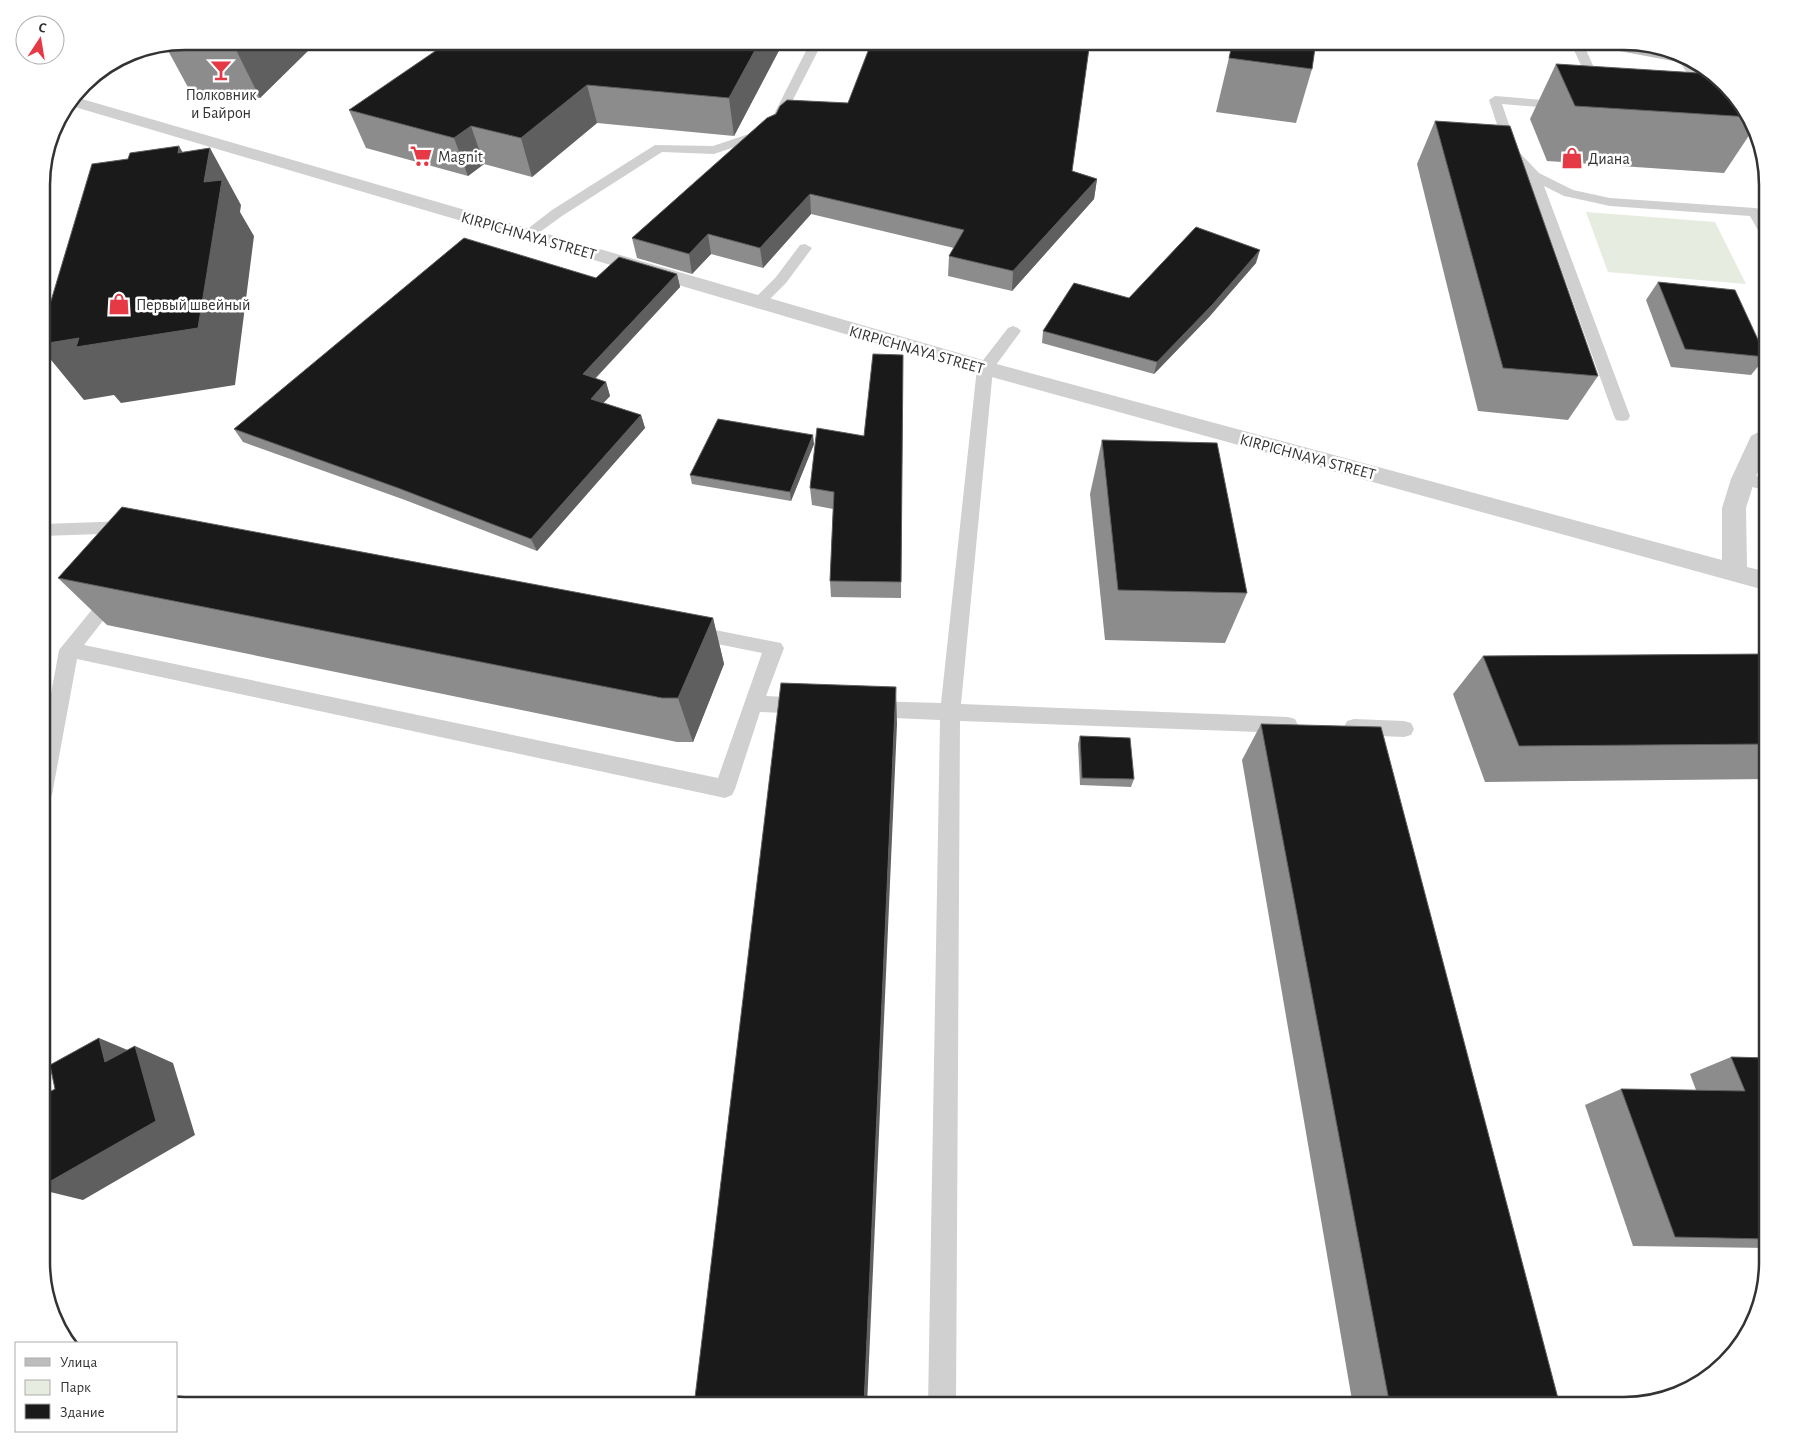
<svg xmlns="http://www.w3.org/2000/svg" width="1809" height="1447" font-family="'Alegreya Sans',sans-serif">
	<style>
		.green { fill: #e6ecdf }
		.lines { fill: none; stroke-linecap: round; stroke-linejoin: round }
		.lane { fill: #d0d0d0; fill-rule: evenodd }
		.street { fill: #d0d0d0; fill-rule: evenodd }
		.secondary { fill: #bdbdbd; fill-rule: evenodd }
		.wall { fill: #8c8c8c }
		.shaded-wall { fill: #5f5f5f }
		.building { fill: #1a1a1a; stroke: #5f5f5f }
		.labels { text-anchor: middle; stroke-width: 5; stroke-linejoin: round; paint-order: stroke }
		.far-poi-label { font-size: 16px; fill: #333; stroke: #fff; text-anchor: start }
		.far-street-label { font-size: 16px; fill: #333; stroke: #fff }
		.rim { fill: none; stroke: #333; stroke-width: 2.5 }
	</style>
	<rect width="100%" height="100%" fill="#fff"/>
	<!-- green -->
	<polygon class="green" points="1586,212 1715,222 1746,284 1608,272"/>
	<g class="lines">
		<!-- lane -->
		<g class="lane">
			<polygon points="811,41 823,41 776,133 714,154 662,152 562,216 533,237 528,238 521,234 552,210 655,145 713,146 767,128"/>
			<path d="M855,41h45l3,3c-6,5 -42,2 -48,-3z"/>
			<polygon points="1570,41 1582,41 1604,90 1602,93 1598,94 1592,90"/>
			<polygon points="1678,54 1691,61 1714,96 1712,99 1704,99 1676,56"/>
			<polygon points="1495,96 1567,102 1569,105 1567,108 1563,109 1502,104 1518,151 1539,173 1573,190 1610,198 1755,208 1760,209 1768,223 1768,240 1763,239 1750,216 1610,206 1564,196 1544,186 1630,416 1628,420 1622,421 1616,420 1614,416 1528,177 1506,152 1489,100"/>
			<polygon points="805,244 812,248 786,283 763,306 753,306 751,303 753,300 776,277 800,245"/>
			<polygon points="1013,326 1018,328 1021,331 993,369 961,704 1288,717 1295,719 1298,725 1295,731 1288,733 960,721 956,1406 928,1406 940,720 869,717 862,715 859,709 862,703 869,701 941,703 977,368 1008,328"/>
			<polygon points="1743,473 1768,479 1768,491 1737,483 1735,479 1737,475"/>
			<polygon points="130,521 136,522 139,527 136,532 130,533 42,536 42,524"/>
			<polygon points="114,588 120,590 123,595 84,645 718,778 762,653 683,637 681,632 683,627 690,625 781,643 784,648 766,696 806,698 813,700 816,706 813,712 806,714 760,712 735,789 732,795 725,798 77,659 52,795 49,801 42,804 42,743 59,650 108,590"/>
			<polygon points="1354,719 1404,721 1411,723 1414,729 1411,735 1404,737 1354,735 1347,733 1344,727 1347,721"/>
		</g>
		<!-- street -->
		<polygon class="street" points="75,97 993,363 1722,560 1722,508 1731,479 1751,436 1768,427 1768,447 1755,479 1746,508 1747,567 1768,572 1768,591 977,373 68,105"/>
		<!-- secondary -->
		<path class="secondary" d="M1584,41c38,0 77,2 110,21l-5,2 -97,-18 -6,-2z"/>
	</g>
	<!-- wall -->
	<g class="wall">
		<polygon points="185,41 318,41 260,98 190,91 165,45"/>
		<polygon points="784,41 734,136 597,123 532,177 484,164 468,176 366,148 349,110"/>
		<polygon points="872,41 1109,41 1108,51 1089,49 1072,171 1097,179 1094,199 1012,291 948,276 949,256 954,248 811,214 763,268 711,254 692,274 637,258 632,238 848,103"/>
		<polygon points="1233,41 1316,41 1312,69 1296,123 1216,112"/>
		<polygon points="1556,64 1719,77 1753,122 1754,128 1724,173 1547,161 1530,119"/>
		<polygon points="1435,121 1598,376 1568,420 1478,411 1417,164"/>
		<polygon points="1256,263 1209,317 1154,374 1042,343 1043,331 1129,298"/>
		<polygon points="677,274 680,287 595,379 606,382 610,396 603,403 641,415 645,428 537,551 405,500 243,442 234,429 596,278"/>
		<polygon points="1658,282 1766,357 1751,375 1671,367 1646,300"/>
		<polygon points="903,355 901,598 831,597 830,581 833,509 812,505 810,488 864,436"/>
		<polygon points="1102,440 1247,593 1225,643 1105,640 1090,494"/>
		<polygon points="814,444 791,501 692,484 690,475"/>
		<polygon points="58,578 713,618 724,664 693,742 677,742 107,625"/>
		<polygon points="1768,654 1768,779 1485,782 1453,694 1483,656"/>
		<polygon points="1261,724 1560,1406 1353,1406 1242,760"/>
		<polygon points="1080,736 1134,779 1131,787 1080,785 1078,744"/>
		<polygon points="1731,1057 1768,1058 1768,1248 1633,1246 1585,1105 1621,1089 1696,1090 1690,1074"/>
	</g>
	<!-- shaded-wall -->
	<g class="shaded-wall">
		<polygon points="239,41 318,41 260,98 234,46"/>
		<polygon points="760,41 784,41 734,136 729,98"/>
		<polygon points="587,85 597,123 532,177 521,138"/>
		<polygon points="471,126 484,164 468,176 454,138"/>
		<polygon points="179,146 212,203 178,153"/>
		<polygon points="210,148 241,205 240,212 254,236 235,385 121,403 114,395 84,400 42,349 42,344 204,182"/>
		<polygon points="1097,179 1094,199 1012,291 1013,271"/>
		<polygon points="810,194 811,214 763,268 760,248"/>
		<polygon points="708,234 711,254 692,274 689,254"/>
		<polygon points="1260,250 1256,263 1209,317 1154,374 1157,362"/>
		<polygon points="677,274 680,287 587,387 583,374"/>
		<polygon points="606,382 610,396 595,412 591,399"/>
		<polygon points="641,415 645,428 537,551 531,539"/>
		<polygon points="813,435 814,444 791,501 790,492"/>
		<polygon points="713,618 724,664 693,742 678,698"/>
		<polygon points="896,687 897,724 867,1406 864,1406"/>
		<polygon points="99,1038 137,1054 135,1046 173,1063 195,1135 83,1200 42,1190 42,1186 105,1062"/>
	</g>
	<!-- building -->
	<g class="building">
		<polygon points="184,41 239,41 234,46"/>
		<polygon points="450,41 760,41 729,98 587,85 521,138 471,126 454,138 349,110"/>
		<polygon points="872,41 1048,41 1079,44 1084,41 1090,41 1072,171 1097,179 1013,271 949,256 964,230 810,194 760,248 708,234 689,254 632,238 767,118 776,114 780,106 787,100 848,103"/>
		<polygon points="1233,41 1316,41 1312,69 1229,58"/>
		<polygon points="1556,64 1714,74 1719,77 1750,117 1575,106"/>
		<polygon points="1435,121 1510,126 1598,376 1503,368"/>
		<polygon points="179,146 178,153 210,148 204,182 222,180 198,328 76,347 79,338 42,344 42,331 92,164 128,159 130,153"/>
		<polygon points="1196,227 1260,250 1213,304 1157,362 1043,331 1074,283 1129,298"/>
		<polygon points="464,238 596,278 619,257 677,274 583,374 606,382 591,399 641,415 531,539 398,488 234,429"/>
		<polygon points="1658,282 1735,290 1766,357 1685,349"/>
		<polygon points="873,354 903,355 901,582 830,581 834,492 810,488 817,428 864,436"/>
		<polygon points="718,419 813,435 790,492 690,475"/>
		<polygon points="1102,440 1217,443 1247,593 1118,590"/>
		<polygon points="122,507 713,618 678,698 662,698 58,578"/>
		<polygon points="1768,654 1768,744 1519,746 1483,656"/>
		<polygon points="781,683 896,687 864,1406 694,1406"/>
		<polygon points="1261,724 1381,727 1560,1406 1390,1406"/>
		<polygon points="1080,736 1130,738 1134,779 1082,778"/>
		<polygon points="99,1038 105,1062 135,1046 156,1121 42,1186 42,1096 55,1089 50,1065"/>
		<polygon points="1731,1057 1768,1058 1768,1239 1675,1237 1621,1089 1745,1091"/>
	</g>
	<!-- icons -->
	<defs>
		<g id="bar-bare" transform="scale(1.725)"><path d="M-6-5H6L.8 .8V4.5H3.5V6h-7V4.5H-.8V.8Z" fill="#e63946" stroke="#fff" stroke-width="2.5" paint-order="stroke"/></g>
		<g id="supermarket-bare" transform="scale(1.725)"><path d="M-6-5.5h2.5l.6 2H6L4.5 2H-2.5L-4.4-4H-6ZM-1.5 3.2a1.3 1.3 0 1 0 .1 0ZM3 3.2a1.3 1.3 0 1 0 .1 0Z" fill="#e63946" stroke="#fff" stroke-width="2.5" paint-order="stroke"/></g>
		<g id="shop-bare" transform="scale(1.725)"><path d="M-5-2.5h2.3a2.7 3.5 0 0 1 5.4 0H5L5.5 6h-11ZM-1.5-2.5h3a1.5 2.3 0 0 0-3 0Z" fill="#e63946" stroke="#fff" stroke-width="2.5" paint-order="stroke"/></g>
	</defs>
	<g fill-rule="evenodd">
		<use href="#bar-bare" x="221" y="70"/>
		<use href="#supermarket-bare" x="421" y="156"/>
		<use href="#shop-bare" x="1572" y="158"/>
		<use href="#shop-bare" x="119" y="304"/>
	</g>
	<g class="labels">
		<!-- far-poi labels -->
		<g class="far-poi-label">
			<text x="221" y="100" text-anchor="middle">Полковник<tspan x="221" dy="18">и Байрон</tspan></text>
			<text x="438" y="162">Magnit</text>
			<text x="1588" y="164">Диана</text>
			<text x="136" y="310">Первый швейный</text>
		</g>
		<!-- far-street labels -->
		<g class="far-street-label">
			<text transform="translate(529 235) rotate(16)" y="6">KIRPICHNAYA STREET</text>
			<text transform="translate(917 349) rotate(16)" y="6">KIRPICHNAYA STREET</text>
			<text transform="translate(1308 456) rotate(15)" y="6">KIRPICHNAYA STREET</text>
		</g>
	</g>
	<!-- crop -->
	<path d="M0 0H1809V1447H0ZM185 50H1624A135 135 0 0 1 1759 185V1262A135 135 0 0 1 1624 1397H185A135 135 0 0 1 50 1262V185A135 135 0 0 1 185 50Z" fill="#fff" fill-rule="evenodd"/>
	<path class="rim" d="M185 50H1624A135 135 0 0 1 1759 185V1262A135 135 0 0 1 1624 1397H185A135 135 0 0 1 50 1262V185A135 135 0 0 1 185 50Z"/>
	<!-- legend -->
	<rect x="15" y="1342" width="162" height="90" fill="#ffffff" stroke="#adadad"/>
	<rect x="25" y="1358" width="25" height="8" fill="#bdbdbd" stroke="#adadad"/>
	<text x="60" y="1367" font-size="15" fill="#333333">Улица</text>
	<rect x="25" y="1380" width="25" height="15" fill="#e6ecdf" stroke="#adadad"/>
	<text x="60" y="1392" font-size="15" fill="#333333">Парк</text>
	<rect x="25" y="1404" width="25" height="15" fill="#1a1a1a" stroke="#adadad"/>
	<text x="60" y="1417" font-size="15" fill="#333333">Здание</text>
	<!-- north arrow -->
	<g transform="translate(40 40) rotate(12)"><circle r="24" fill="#ffffff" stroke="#adadad"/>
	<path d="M0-4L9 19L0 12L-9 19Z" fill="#e63946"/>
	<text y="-8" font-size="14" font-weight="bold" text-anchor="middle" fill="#333333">С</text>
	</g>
</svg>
